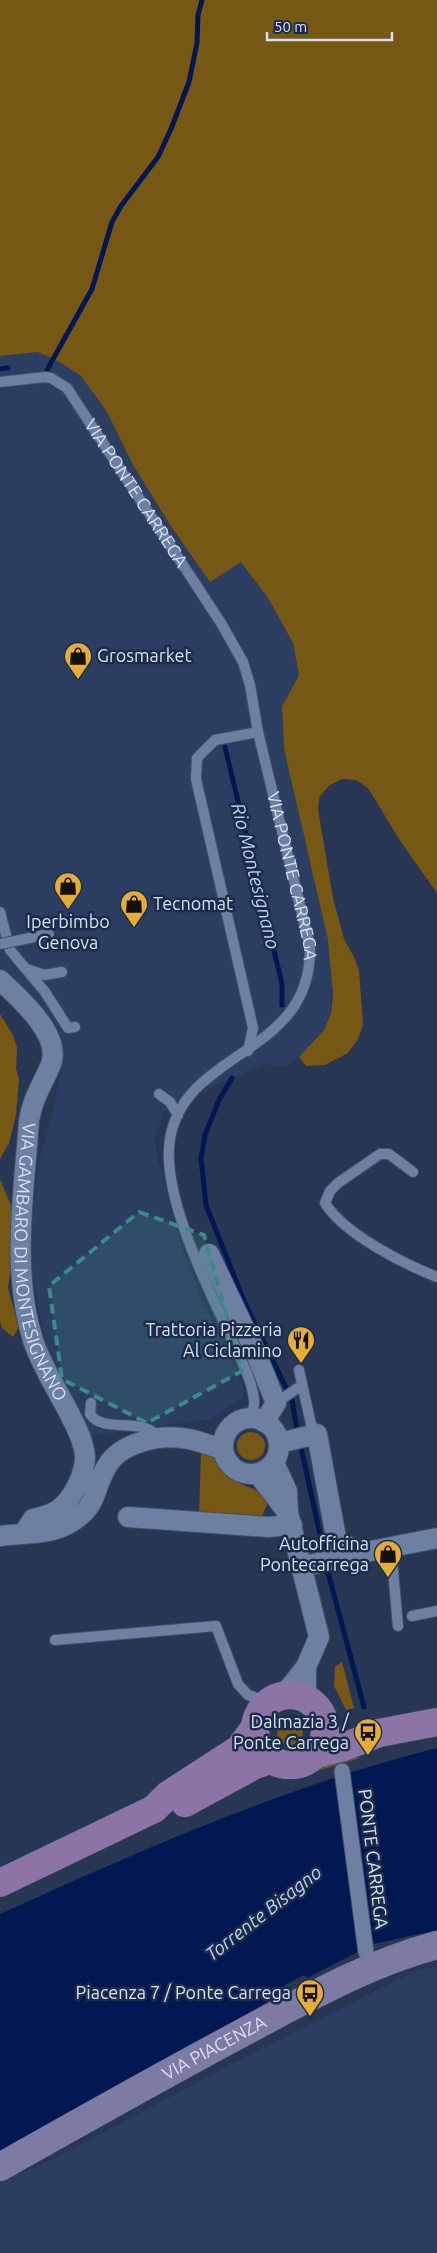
<svg xmlns="http://www.w3.org/2000/svg" width="437" height="2253" font-family="Ubuntu,sans-serif">
	<style>
		.built { fill: #2b3e61 }
		.green { fill: #765714 }
		.water { fill: #001752 }
		.lines { fill: none; stroke-linecap: round; stroke-linejoin: round }
		.stream { stroke: #001752; stroke-width: 5 }
		.service-casing { stroke: #425068; stroke-width: 12 }
		.pedestrian-casing { stroke: #425068; stroke-width: 17 }
		.minor-casing { stroke: #425068; stroke-width: 22 }
		.secondary-casing { stroke: #425068; stroke-width: 29 }
		.primary-casing { stroke: #425068; stroke-width: 29 }
		.service { stroke: #6d80a1; stroke-width: 10 }
		.pedestrian { stroke: #6d80a1; stroke-width: 15 }
		.minor { stroke: #6d80a1; stroke-width: 20 }
		.secondary { stroke: #7d7aa4; stroke-width: 28 }
		.primary { stroke: #8d74a6; stroke-width: 28 }
		.service-bridge-casing { stroke: #425068; stroke-width: 12; stroke-linecap: butt }
		.service-bridge { stroke: #6d80a1; stroke-width: 10 }
		.marked { fill: #378b89; fill-opacity: 0.2; stroke: #378b89; stroke-width: 4; stroke-dasharray: 10 6; stroke-linejoin: round }
		.labels { text-anchor: middle; stroke-width: 5; stroke-linejoin: round; paint-order: stroke }
		.street-label { font-size: 18px; fill: #d6e0f3; stroke: #1c2c48 }
		.poi-label { font-size: 18px; fill: #d6e0f3; stroke: #1c2c48; text-anchor: end }
		.water-label { font-size: 19px; font-style: italic; fill: #bcd1f7; stroke: #1c2c48 }
	</style>
	<rect width="100%" height="100%" fill="#263653"/>
	<!-- built -->
	<g class="built">
		<polygon points="38,352 61,363 80,375 106,410 133,465 170,525 210,582 241,562 268,598 293,643 299,675 282,707 284,749 328,940 332,968 331,1014 324,1030 310,1047 285,1067 266,1064 225,1081 163,1112 155,1138 157,1156 182,1248 201,1298 244,1387 243,1398 210,1419 89,1436 52,1370 44,1337 29,1257 38,1165 54,1107 64,1053 50,1026 31,1000 0,968 0,356"/>
		<polygon points="437,1966 437,2253 0,2253 0,2181 40,2166 257,2051 413,1972"/>
	</g>
	<!-- green -->
	<g class="green">
		<polygon points="0,0 437,0 437,893 401,842 368,788 356,780 342,779 330,785 320,796 318,807 320,821 333,898 344,939 354,957 359,970 363,1024 358,1039 348,1053 325,1065 306,1066 299,1057 324,1030 331,1014 333,994 328,940 284,749 282,707 299,675 293,643 268,598 241,562 210,582 170,525 133,465 106,410 80,375 61,363 38,352 0,356"/>
		<polygon points="0,1014 13,1035 17,1048 16,1069 19,1079 16,1115 9,1143 0,1159"/>
		<polygon points="0,1179 15,1215 12,1260 8,1288 19,1327 13,1337 2,1328 0,1321"/>
		<circle cx="251" cy="1446" r="14"/>
		<path d="M201,1451l13,3c5,11 11,20 22,27 14,9 21,5 32,21l-6,15 -63,-4z"/>
		<polygon points="342,1662 354,1708 346,1710 334,1686 335,1667"/>
		<circle cx="290" cy="1732" r="13"/>
		<polygon points="348,1758 361,1758 313,1772 330,1760"/>
	</g>
	<!-- water -->
	<path class="water" d="M437,1748v182l-64,14 -66,34 -3,-3 -28,15 3,5 -279,161v-242c143,-65 284,-127 437,-166z"/>
	<g class="lines">
		<!-- stream -->
		<g class="stream">
			<polyline points="0,369 8,368"/>
			<polyline points="47,370 92,289 112,222 121,206 158,157 171,129 189,82 197,43 198,15 202,0"/>
			<polyline points="225,747 282,984 282,1005"/>
			<polyline points="232,1078 219,1100 205,1135 201,1158 206,1205 244,1301 292,1400 298,1435"/>
			<polyline points="300,1443 325,1557"/>
			<polyline points="326,1565 364,1707"/>
		</g>
		<!-- service casing -->
		<g class="service-casing">
			<g id="service">
				<path id="s1" d="M0,382l45,-5 6,1 16,10 154,235 22,39 7,23 8,47 52,215c2,110 -125,101 -140,192 -9,53 35,143 57,190 9,21 25,48 27,71 1,5 -2,13 -3,18"/>
				<polyline points="0,912 10,950 45,992 68,1028 75,1027"/>
				<polyline points="27,969 44,975 62,972"/>
				<polyline points="248,1051 253,1028 196,779 197,758 215,740 258,732"/>
				<polyline points="159,1094 170,1102 178,1115"/>
				<path d="M413,1172l-24,-18h-9l-42,29 -8,8 -5,12c19,31 79,61 112,74"/>
				<polyline points="299,1370 311,1424 317,1434"/>
				<path d="M91,1403l-1,11c14,21 54,1 68,24"/>
				<polyline points="276,1403 302,1385"/>
				<polyline points="391,1548 398,1626"/>
				<polyline points="412,1616 437,1611"/>
				<polyline points="55,1640 216,1626 238,1684 248,1695 269,1702"/>
				<polyline points="256,1698 259,1713"/>
			</g>
		</g>
		<!-- pedestrian casing -->
		<g class="pedestrian-casing">
			<polyline id="pedestrian" points="342,1771 366,1952"/>
		</g>
		<!-- minor casing -->
		<g class="minor-casing">
			<g id="minor">
				<path id="s2" d="M0,980c19,18 62,55 51,84 -8,20 -19,35 -22,57 -5,71 -18,150 4,219 10,35 51,87 52,117 0,18 -13,43 -27,53 -8,5 -16,7 -25,9l-9,14"/>
				<polyline points="209,1254 255,1351 276,1403 264,1422"/>
				<circle cx="251" cy="1446" r="28"/>
				<polyline points="279,1443 317,1434 337,1543 366,1552"/>
				<polyline points="274,1463 287,1491 288,1513 319,1637 306,1667 283,1696"/>
				<polyline points="258,1474 288,1513"/>
				<polyline points="128,1517 268,1527 292,1525"/>
				<path d="M0,1536c21,-3 49,-1 68,-12 31,-17 24,-33 39,-58 13,-23 51,-31 75,-28 14,1 28,8 41,11"/>
				<polyline points="301,1567 366,1552 437,1538"/>
				<polyline points="306,1699 306,1667"/>
			</g>
		</g>
		<!-- secondary casing -->
		<g class="secondary-casing">
			<g id="secondary">
				<path id="s3" d="M0,2167c85,-48 170,-96 257,-142 58,-31 116,-63 180,-80"/>
			</g>
		</g>
		<!-- primary casing -->
		<g class="primary-casing">
			<g id="primary">
				<circle cx="290" cy="1730" r="35"/>
				<polyline points="317,1754 344,1747 379,1733 437,1722"/>
				<polyline points="185,1803 255,1765 270,1760"/>
				<polyline points="0,1883 154,1809 168,1795 239,1749 254,1729"/>
			</g>
		</g>
		<!-- service -->
		<use href="#service" class="service"/>
		<!-- pedestrian -->
		<use href="#pedestrian" class="pedestrian"/>
		<!-- minor -->
		<use href="#minor" class="minor"/>
		<!-- secondary -->
		<use href="#secondary" class="secondary"/>
		<!-- primary -->
		<use href="#primary" class="primary"/>
		<!-- service-bridge casing -->
		<g class="service-bridge-casing">
			<polyline id="service-bridge" points="0,944 49,934"/>
		</g>
		<!-- service-bridge -->
		<use href="#service-bridge" class="service-bridge"/>
	</g>
	<!-- marked area -->
	<path class="marked" d="M139,1212l65,23 38,136 -95,52 -85,-44 -13,-93z"/>
	<!-- icons -->
	<defs>
		<g id="shop-pin" transform="scale(1.4375)"><path d="M0 17L-7.5 6A9.5 9.5 0 1 1 7.5 6Z" fill="#e5ad35" stroke="#1c2c48"/><path d="M-5-2.5h2.3a2.7 3.5 0 0 1 5.4 0H5L5.5 6h-11ZM-1.5-2.5h3a1.5 2.3 0 0 0-3 0Z" fill="#111"/></g>
		<g id="restaurant-pin" transform="scale(1.4375)"><path d="M0 17L-7.5 6A9.5 9.5 0 1 1 7.5 6Z" fill="#e5ad35" stroke="#1c2c48"/><path d="M-5-6h1v4h1v-4h1v4h1v-4h1v5L-1.5 .5V6h-2V.5L-5-1ZM5-6V6H3V1.5H1.5Q1.5-4 5-6Z" fill="#111"/></g>
		<g id="bus-pin" transform="scale(1.4375)"><path d="M0 17L-7.5 6A9.5 9.5 0 1 1 7.5 6Z" fill="#e5ad35" stroke="#1c2c48"/><path d="M-5-6H5V4H4V6H2V4H-2V6H-4V4H-5ZM-3.5-4V0h7V-4ZM-3.5 1.2v1.5H-2V1.2ZM2 1.2v1.5H3.5V1.2Z" fill="#111"/></g>
	</defs>
	<g fill-rule="evenodd">
		<use href="#shop-pin" x="78" y="656"/>
		<use href="#shop-pin" x="68" y="886"/>
		<use href="#shop-pin" x="134" y="904"/>
		<use href="#restaurant-pin" x="301" y="1340"/>
		<use href="#shop-pin" x="388" y="1554"/>
		<use href="#bus-pin" x="368" y="1732"/>
		<use href="#bus-pin" x="310" y="1993"/>
	</g>
	<g class="labels">
		<!-- street labels -->
		<g class="street-label">
			<text dy="6" stroke="none"><textPath href="#s1" startOffset="196">VIA PONTE CARREGA</textPath></text>
			<text dy="6" stroke="none"><textPath href="#s1" startOffset="616">VIA PONTE CARREGA</textPath></text>
			<text dy="6" stroke="none"><textPath href="#s2" startOffset="309">VIA GAMBARO DI MONTESIGNANO</textPath></text>
			<text transform="translate(373 1859) rotate(83)" y="6">PONTE CARREGA</text>
			<text dy="6" stroke="none"><textPath href="#s3" startOffset="245">VIA PIACENZA</textPath></text>
		</g>
		<!-- poi labels -->
		<g class="poi-label">
			<text x="97" y="662" text-anchor="start">Grosmarket</text>
			<text x="153" y="910" text-anchor="start">Tecnomat</text>
			<text x="68" y="928" text-anchor="middle">Iperbimbo<tspan x="68" dy="21">Genova</tspan></text>
			<text x="282" y="1336">Trattoria Pizzeria<tspan x="282" dy="21">Al Ciclamino</tspan></text>
			<text x="369" y="1550">Autofficina<tspan x="369" dy="21">Pontecarrega</tspan></text>
			<text x="349" y="1728">Dalmazia 3 /<tspan x="349" dy="21">Ponte Carrega</tspan></text>
			<text x="291" y="1999">Piacenza 7 / Ponte Carrega</text>
		</g>
		<!-- water labels -->
		<g class="water-label">
			<text transform="translate(256 876) rotate(76)" y="7">Rio Montesignano</text>
			<text transform="translate(263 1913) rotate(-38)" y="7">Torrente Bisagno</text>
		</g>
	</g>
	<!-- scale -->
	<path d="M267 32v8h125v-8" fill="none" stroke="#d6e0f3" stroke-width="2.5"/>
	<text x="274" y="32" font-size="15" fill="#d6e0f3" stroke="#1c2c48" stroke-width="4" paint-order="stroke">50 m</text>
</svg>
